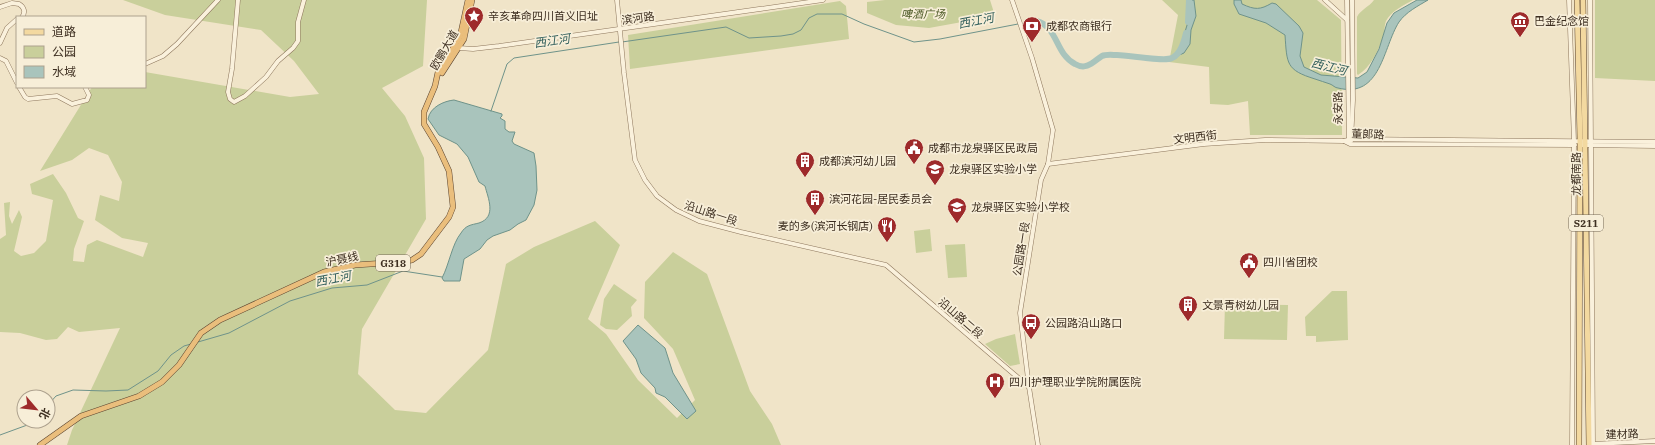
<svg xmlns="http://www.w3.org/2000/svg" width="1655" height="445" font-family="'IBM Plex Serif','Noto Sans SC',serif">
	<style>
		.green { fill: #c9cf9b }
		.water { fill: #a9c4bc; stroke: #6f938a }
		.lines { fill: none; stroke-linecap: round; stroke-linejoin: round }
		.stream { stroke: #6f938a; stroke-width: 1 }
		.river { stroke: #a9c4bc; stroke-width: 6 }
		.tertiary-casing { stroke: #8d765c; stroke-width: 5 }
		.primary-casing { stroke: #5b4430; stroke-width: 6 }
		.trunk-casing { stroke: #5b4430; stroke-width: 6 }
		.tertiary { stroke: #faf1dc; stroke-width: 4 }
		.primary { stroke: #f3d9a0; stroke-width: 5 }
		.trunk { stroke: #eabe7c; stroke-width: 5 }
		.labels { text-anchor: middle; stroke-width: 3.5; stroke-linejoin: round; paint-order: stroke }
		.shield { fill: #f7eed8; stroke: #756857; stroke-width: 1 }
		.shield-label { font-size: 10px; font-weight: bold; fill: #3d2e20 }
		.park-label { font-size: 11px; font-style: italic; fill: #4d5a26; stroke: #f7eed8 }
		.poi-label { font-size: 11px; fill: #3d2e20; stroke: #f7eed8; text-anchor: start }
		.street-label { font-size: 11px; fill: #3d2e20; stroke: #f7eed8 }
		.water-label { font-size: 12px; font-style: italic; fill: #2f5d5a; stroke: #f7eed8 }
	</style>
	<rect width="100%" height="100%" fill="#f0e4c8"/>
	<!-- green -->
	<g class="green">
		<polygon points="123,0 427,0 423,66 382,88 405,116 424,158 426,219 362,329 358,374 395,410 426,413 488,350 506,264 534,247 595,221 620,245 588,319 606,334 638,380 677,418 695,400 673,349 644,318 645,282 673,252 707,274 750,391 772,424 781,445 67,445 72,430 120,328 79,332 68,327 57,339 46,340 20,333 0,332 0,239 6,235 4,203 10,202 9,216 12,224 19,210 22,217 14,251 21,256 34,253 46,241 53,200 32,194 30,184 53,174 66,193 78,218 84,221 74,249 73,261 84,262 87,245 97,240 143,257 148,243 122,238 95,220 100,195 119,201 122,182 108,155 89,148 72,160 40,171 92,87 145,87 145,72 290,97 319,94 294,61 261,30 165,15"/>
		<polygon points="885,0 990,0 995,16 929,28 896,25 867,13 867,2"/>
		<polygon points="1162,0 1317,0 1341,20 1342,135 1250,135 1248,101 1228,105 1210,104 1209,67 1169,62 1178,15"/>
		<path d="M1374,0h39c-9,5 -22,11 -27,21 -2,5 -1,11 -3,15 -4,14 -12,31 -25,39l-1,-1v-57c3,-7 12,-10 17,-17z"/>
		<polygon points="1595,0 1655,0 1655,81 1595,78"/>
		<polygon points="840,1 846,6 849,39 630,69 628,35"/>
		<polygon points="930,229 932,251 916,253 914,231"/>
		<polygon points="965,244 967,277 948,278 945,245"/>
		<polygon points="614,284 637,300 631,307 632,316 617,330 606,329 600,325 604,299"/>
		<polygon points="1332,291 1347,291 1348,340 1316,342 1316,336 1306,336 1305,317"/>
		<polygon points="1225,304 1288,305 1287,340 1224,339"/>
		<polygon points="1015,334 1020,364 1010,366 985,344 996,339"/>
	</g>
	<!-- water -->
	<g class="water">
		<polygon points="1190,0 1194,0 1196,16 1191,30 1190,44 1184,53 1177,56 1185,43 1184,35 1188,22"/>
		<path d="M1234,0h7l1,4c13,6 18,6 30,-1l4,1 23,22 4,7 -3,23 4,11 17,8 37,3 9,-6 12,-23 8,-26 7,-10 23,-13h11c-10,6 -22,12 -29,22 -16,25 -18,77 -61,66 -3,0 -5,-3 -8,-4 -5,-2 -10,-3 -15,-5 -29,-9 -28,-15 -30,-44l-19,-12 -27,-9 -5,-10z"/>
		<path d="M454,100l48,14v2l-2,2 5,3v8l4,3h6l-3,9 2,3 20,9 2,13 1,24 -3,15 -8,15 -8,4 -8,6 -17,6 -6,4 -7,9 -16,10 -4,22h-16l-2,-3c7,-13 10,-34 19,-45 5,-8 10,-8 18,-10 18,-6 9,-25 6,-37l-6,-4 -11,-25 -11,-13 -18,-9 -11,-16c2,-12 16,-18 26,-19z"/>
		<polygon points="638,325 665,348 673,373 696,411 687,419 665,397 656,393 655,388 641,373 636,359 623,341"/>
	</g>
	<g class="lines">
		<!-- stream -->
		<g class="stream">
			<polyline points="1021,24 1036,21"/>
			<polyline points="622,42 726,27 749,38 781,36 793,34 801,30 809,18 817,14 842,14 864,24 914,42 940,39 1018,24"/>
			<polyline points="491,111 507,64 514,58 619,42"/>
			<polyline points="198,342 229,333 290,301 332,288 367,285 403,271 442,277"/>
			<polyline points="48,405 56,396 73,390 106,391 128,390 158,371 171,355 184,346 191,344"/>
			<polyline points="0,435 30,424 33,421"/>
		</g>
		<!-- river -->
		<g class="river">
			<path d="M1036,21c22,5 19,33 39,43 12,7 19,-3 27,-8 4,-2 11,-1 15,-1 11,0 47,7 55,3 9,-4 12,-16 14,-25"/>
			<polyline points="1188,22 1189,0"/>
		</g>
		<!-- tertiary casing -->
		<g class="tertiary-casing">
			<g id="tertiary">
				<polyline points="238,0 232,69 228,92 230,99 234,102 245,96 266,77 278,61 293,48 298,41 298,22 304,0"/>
				<polyline points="617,0 624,73 635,160 645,180 657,196 676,210 699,221 741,232 886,265 1029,387"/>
				<polyline points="1012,0 1032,58 1053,130 1048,164 1041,180 1020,313 1029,387 1038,445"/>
				<polyline points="1325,0 1347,20"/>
				<polyline points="1347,0 1349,141"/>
				<polyline points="1569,0 1574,141 1572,445"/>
				<polyline points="1590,0 1593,445"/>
				<path d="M0,7l12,-4 7,1c5,3 7,8 3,13"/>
				<polyline points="0,43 7,28 17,19"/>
				<polyline points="458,47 459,48 473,49 499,46 823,0"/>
				<polyline points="0,58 6,61 17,83"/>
				<polyline points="145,64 163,56 177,44 218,0"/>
				<polyline points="19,87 25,97 28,99 57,96 72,104 87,100 89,95 85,87"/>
				<polyline points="1344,141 1350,144 1575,145"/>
				<polyline points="1351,141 1353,100 1352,0"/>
				<polyline points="1582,145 1655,146"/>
				<polyline points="1048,164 1204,144 1265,140 1344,141 1352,139 1655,142"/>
				<polyline points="1592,444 1655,441"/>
			</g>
		</g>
		<!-- primary casing -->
		<g class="primary-casing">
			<g id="primary">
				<polyline points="1577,0 1580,141 1579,445"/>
				<polyline points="1583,0 1589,445"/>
			</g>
		</g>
		<!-- trunk casing -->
		<g class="trunk-casing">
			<g id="trunk">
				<polyline points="442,73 464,39 472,0"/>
				<polyline points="40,445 81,416 139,396 162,382 179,365 201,333 220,320 324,272 355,265 401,262 412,260 421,254 449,217 453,207 449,171 438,147 424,124 424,112 435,86 438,72 460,37 468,0"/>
			</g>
		</g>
		<!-- tertiary -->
		<use href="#tertiary" class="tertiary"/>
		<!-- primary -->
		<use href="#primary" class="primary"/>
		<!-- trunk -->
		<use href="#trunk" class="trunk"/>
	</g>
	<!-- icons -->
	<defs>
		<g id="sight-pin" transform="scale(1)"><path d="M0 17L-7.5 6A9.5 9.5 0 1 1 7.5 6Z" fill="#9e2a2b" stroke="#f7eed8"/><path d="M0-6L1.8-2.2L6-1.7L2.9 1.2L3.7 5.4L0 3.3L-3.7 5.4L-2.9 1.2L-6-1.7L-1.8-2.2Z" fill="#fff"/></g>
		<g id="museum-pin" transform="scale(1)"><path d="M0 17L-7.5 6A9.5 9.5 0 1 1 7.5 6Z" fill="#9e2a2b" stroke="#f7eed8"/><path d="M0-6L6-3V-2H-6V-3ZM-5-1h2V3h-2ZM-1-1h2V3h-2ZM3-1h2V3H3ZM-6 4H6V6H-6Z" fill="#fff"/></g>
		<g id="bank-pin" transform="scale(1)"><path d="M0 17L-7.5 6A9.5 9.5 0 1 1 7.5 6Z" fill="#9e2a2b" stroke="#f7eed8"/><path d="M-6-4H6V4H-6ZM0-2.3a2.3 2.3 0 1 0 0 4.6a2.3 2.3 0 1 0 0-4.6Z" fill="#fff"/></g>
		<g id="civic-pin" transform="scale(1)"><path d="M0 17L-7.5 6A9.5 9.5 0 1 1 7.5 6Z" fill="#9e2a2b" stroke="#f7eed8"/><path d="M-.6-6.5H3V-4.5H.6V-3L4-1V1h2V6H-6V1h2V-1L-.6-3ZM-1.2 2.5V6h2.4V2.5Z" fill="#fff"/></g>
		<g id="building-pin" transform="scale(1)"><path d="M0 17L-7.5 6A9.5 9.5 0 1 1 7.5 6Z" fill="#9e2a2b" stroke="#f7eed8"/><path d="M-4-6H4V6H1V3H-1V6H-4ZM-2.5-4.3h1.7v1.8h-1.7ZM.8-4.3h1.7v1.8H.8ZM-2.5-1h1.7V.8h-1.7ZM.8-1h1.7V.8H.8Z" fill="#fff"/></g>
		<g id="school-pin" transform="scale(1)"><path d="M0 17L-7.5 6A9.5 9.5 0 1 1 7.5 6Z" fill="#9e2a2b" stroke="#f7eed8"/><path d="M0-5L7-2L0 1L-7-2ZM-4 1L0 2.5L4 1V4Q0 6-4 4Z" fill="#fff"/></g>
		<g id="restaurant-pin" transform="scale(1)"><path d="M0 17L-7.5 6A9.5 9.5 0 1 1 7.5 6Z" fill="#9e2a2b" stroke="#f7eed8"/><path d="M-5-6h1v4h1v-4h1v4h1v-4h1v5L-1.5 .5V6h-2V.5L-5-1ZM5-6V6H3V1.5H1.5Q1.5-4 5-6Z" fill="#fff"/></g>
		<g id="bus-pin" transform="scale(1)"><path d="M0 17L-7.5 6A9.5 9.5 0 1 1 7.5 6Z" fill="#9e2a2b" stroke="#f7eed8"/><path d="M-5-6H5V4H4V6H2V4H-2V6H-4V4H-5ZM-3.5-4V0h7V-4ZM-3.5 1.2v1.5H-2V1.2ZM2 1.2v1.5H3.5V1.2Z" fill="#fff"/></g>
		<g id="hospital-pin" transform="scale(1)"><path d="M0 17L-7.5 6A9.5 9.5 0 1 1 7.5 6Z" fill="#9e2a2b" stroke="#f7eed8"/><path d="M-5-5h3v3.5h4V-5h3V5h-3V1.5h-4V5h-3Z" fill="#fff"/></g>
	</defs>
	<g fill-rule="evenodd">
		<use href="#sight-pin" x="474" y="16"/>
		<use href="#museum-pin" x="1520" y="21"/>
		<use href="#bank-pin" x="1032" y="26"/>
		<use href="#civic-pin" x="914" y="148"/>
		<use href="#building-pin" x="805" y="161"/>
		<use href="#school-pin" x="935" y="169"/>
		<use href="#building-pin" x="815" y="199"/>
		<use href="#school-pin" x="957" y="207"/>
		<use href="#restaurant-pin" x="887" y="226"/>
		<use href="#civic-pin" x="1249" y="262"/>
		<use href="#building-pin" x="1188" y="305"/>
		<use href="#bus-pin" x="1031" y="323"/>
		<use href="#hospital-pin" x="995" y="382"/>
	</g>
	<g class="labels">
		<!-- shield labels -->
		<g class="shield">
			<rect x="1569" y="215" width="34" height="16" rx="3"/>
			<rect x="376" y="255" width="34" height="16" rx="3"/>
		</g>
		<g class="shield-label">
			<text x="1586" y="227">S211</text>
			<text x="393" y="267">G318</text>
		</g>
		<!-- park labels -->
		<g class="park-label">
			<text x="923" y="18">啤酒广场</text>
		</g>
		<!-- poi labels -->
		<g class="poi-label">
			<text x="488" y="20">辛亥革命四川首义旧址</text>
			<text x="1534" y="25">巴金纪念馆</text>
			<text x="1046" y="30">成都农商银行</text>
			<text x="928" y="152">成都市龙泉驿区民政局</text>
			<text x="819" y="165">成都滨河幼儿园</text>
			<text x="949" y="173">龙泉驿区实验小学</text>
			<text x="829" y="203">滨河花园-居民委员会</text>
			<text x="971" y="211">龙泉驿区实验小学校</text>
			<text x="873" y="230" text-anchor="end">麦的多(滨河长钢店)</text>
			<text x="1263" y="266">四川省团校</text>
			<text x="1202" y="309">文景青树幼儿园</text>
			<text x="1045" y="327">公园路沿山路口</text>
			<text x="1009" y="386">四川护理职业学院附属医院</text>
		</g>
		<!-- street labels -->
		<g class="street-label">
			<text transform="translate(638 18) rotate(-8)" y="4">滨河路</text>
			<text transform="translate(444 50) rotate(-60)" y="4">欧鹏大道</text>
			<text transform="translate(1338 108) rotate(-91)" y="4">永安路</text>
			<text transform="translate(1368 134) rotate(2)" y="4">董郞路</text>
			<text transform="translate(1195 137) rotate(-7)" y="4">文明西街</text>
			<text transform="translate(1576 174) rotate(-90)" y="4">龙都南路</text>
			<text transform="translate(711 213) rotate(18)" y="4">沿山路一段</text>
			<text transform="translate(1021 249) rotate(-81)" y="4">公园路一段</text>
			<text transform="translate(342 259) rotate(-12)" y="4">沪聂线</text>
			<text transform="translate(961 318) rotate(41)" y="4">沿山路二段</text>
			<text transform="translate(1622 434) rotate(-2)" y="4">建材路</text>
		</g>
		<!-- water labels -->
		<g class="water-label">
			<text transform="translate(976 21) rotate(-11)" y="4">西江河</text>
			<text transform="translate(552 41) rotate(-8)" y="4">西江河</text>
			<text transform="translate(1329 67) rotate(14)" y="4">西江河</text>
			<text transform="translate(333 279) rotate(-11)" y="4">西江河</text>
		</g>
	</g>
	<!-- legend -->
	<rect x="16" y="16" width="130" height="72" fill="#f7eed8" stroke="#ada18e"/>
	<rect x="24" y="29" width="20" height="6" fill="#f3d9a0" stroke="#ada18e"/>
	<text x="52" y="36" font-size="12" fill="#3d2e20">道路</text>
	<rect x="24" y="46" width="20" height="12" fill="#c9cf9b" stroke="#ada18e"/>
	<text x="52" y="56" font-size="12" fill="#3d2e20">公园</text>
	<rect x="24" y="66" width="20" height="12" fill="#a9c4bc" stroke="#ada18e"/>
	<text x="52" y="76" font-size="12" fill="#3d2e20">水域</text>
	<!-- north arrow -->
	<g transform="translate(36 409) rotate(118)"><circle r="19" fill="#f7eed8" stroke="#ada18e"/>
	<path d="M0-3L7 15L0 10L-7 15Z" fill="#9e2a2b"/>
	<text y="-6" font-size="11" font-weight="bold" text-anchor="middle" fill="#3d2e20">北</text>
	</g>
</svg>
